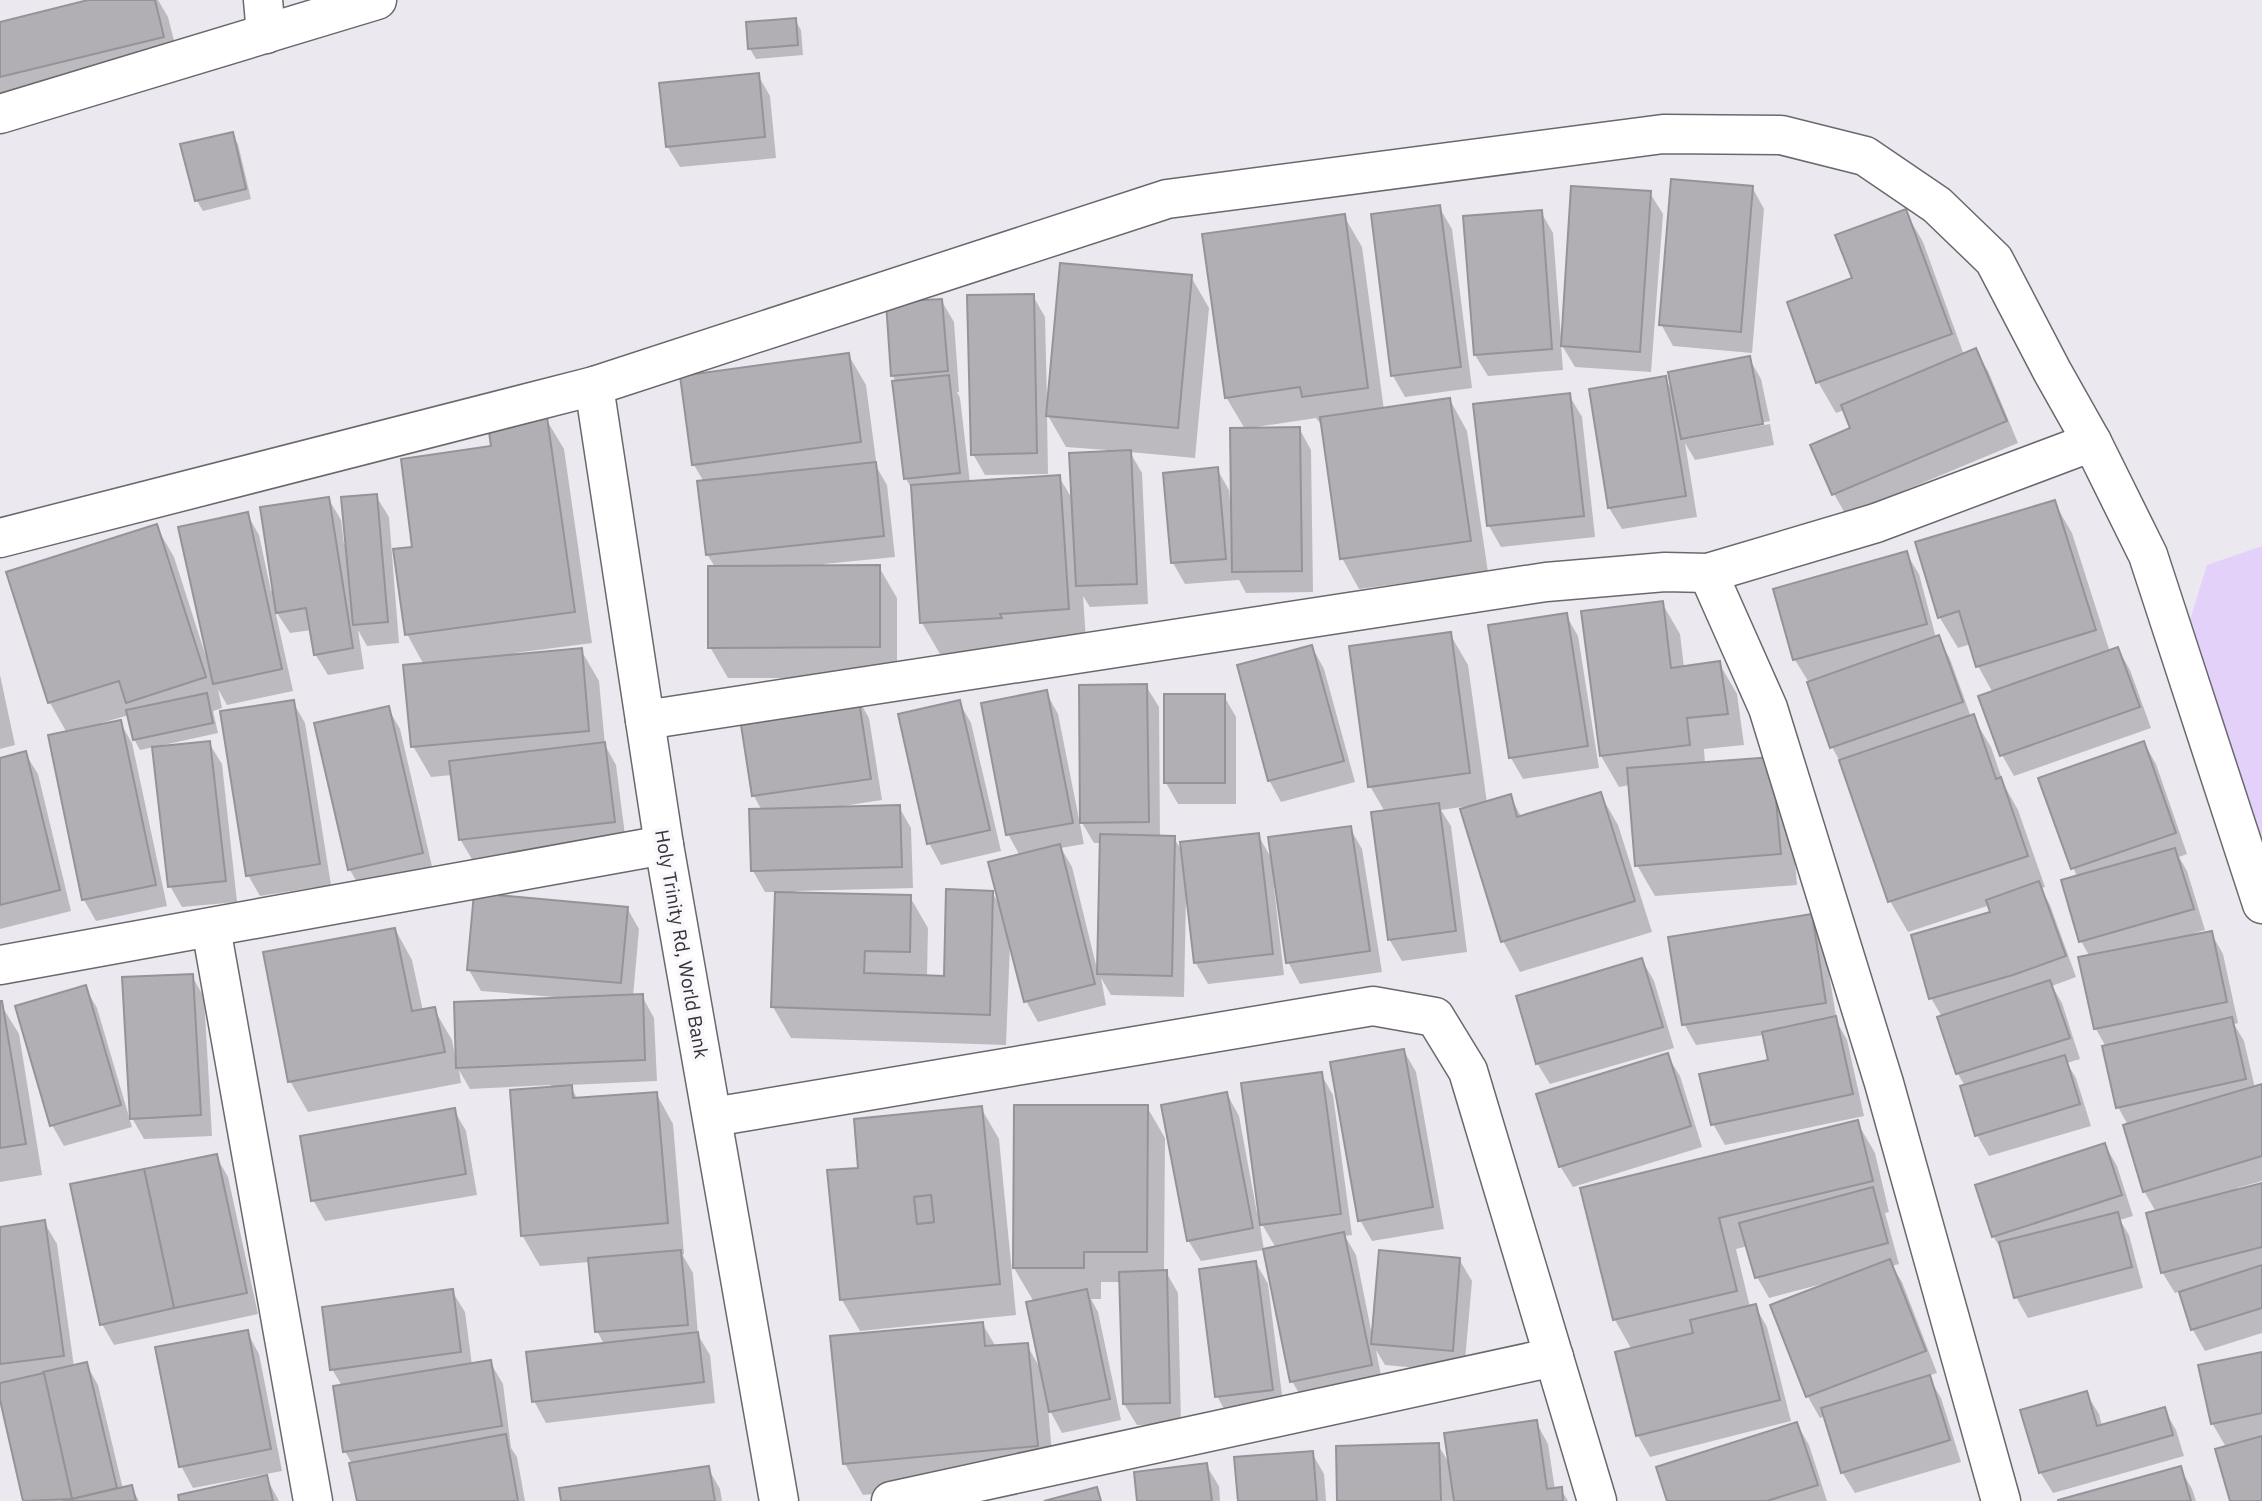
<svg xmlns="http://www.w3.org/2000/svg" width="2262" height="1501" font-family="'IBM Plex Sans',sans-serif">
	<style>
		.green { fill: #e4d1fa }
		.shadow { fill: #0003 }
		.building { fill: #b1afb4; stroke: #969398; stroke-width: 2; fill-rule: evenodd }
		.lines { fill: none; stroke-linecap: round; stroke-linejoin: round }
		.street-casing { stroke: #6a686d; stroke-width: 41 }
		.street { stroke: #fff; stroke-width: 38 }
		.labels { text-anchor: middle; stroke-width: 7; stroke-linejoin: round; paint-order: stroke }
		.street-label { font-size: 19px; fill: #343335; stroke: #f9f6fc }
	</style>
	<rect width="100%" height="100%" fill="#ebe9ef"/>
	<!-- green -->
	<polygon class="green" points="2262,546 2262,859 2188,626 2207,565"/>
	<!-- shadow -->
	<g class="shadow">
		<polygon points="95,0 158,0 168,17 181,68 0,112 0,23"/>
		<polygon points="795,20 801,30 803,55 756,59 750,49"/>
		<polygon points="758,75 770,96 776,158 680,167 667,146"/>
		<polygon points="232,134 238,144 251,199 203,211 197,201"/>
		<polygon points="1752,187 1764,209 1752,353 1673,346 1661,324"/>
		<polygon points="1650,193 1663,214 1651,372 1575,367 1561,344 1563,370 1488,376 1475,355 1465,217 1541,212 1553,233 1561,338 1563,338"/>
		<polygon points="1439,207 1452,229 1472,388 1405,397 1393,376"/>
		<polygon points="1905,211 1923,242 1964,355 1975,350 1988,371 2018,443 1846,515 1834,494 1852,429 1844,410 1836,413 1818,382 1854,279"/>
		<polygon points="1344,216 1362,247 1384,410 1450,400 1467,431 1488,572 1359,589 1342,558 1323,427 1316,418 1256,427 1256,429 1299,428 1311,450 1313,592 1246,593 1239,580 1185,584 1173,563 1165,474 1217,469 1229,490 1230,501 1233,501 1245,429 1226,397"/>
		<polygon points="1191,277 1209,308 1195,458 1130,452 1142,473 1148,604 1090,607 1083,596 1086,640 1018,649 940,654 922,623 913,491 906,479 897,383 892,375 941,300 954,322 959,392 957,392 960,398 970,483 1059,477 1073,500 1107,450 1066,447 1047,414 1048,474 985,475 973,454 1033,296 1045,317 1047,401 1049,401"/>
		<polygon points="848,354 866,385 877,468 887,485 895,557 824,564 824,567 879,567 897,598 897,678 728,678 710,647 715,567 707,554 704,482 694,465 682,377"/>
		<polygon points="1749,358 1761,379 1770,421 1687,436 1687,439 1770,424 1774,445 1695,460 1685,443 1697,517 1622,529 1609,508 1591,391 1665,378 1672,391"/>
		<polygon points="1569,395 1582,417 1595,537 1501,547 1489,526 1475,406"/>
		<polygon points="546,419 564,449 592,643 515,653 516,656 581,650 599,681 605,745 616,765 626,843 473,861 460,839 452,775 431,777 413,746 424,665 407,634 414,548 493,448"/>
		<polygon points="376,496 389,517 399,643 367,646 358,630 364,669 328,675 315,654 312,630 290,633 275,610 293,691 227,705 218,689 222,708 213,711 218,733 159,746 160,748 209,743 222,764 237,902 182,907 170,886 154,747 140,750 134,739 129,715 101,723 102,726 120,722 132,743 167,906 96,921 84,900 67,733 50,703 8,573 156,526 174,557 207,660 210,659 247,514 259,535 271,591 274,590 328,498 341,520 344,544 347,544"/>
		<polygon points="2054,502 2072,533 2110,652 2118,649 2130,670 2151,728 2014,776 2002,755 1993,693 1978,666 1971,644 1958,648 1940,618 1917,544"/>
		<polygon points="1906,553 1919,574 1936,638 1938,637 1950,659 1971,717 1973,717 1991,747 2004,785 2018,810 2045,887 2041,888 2050,905 2076,977 2052,986 2062,1003 2080,1059 2067,1063 2076,1078 2091,1126 1989,1156 1977,1135 1965,1086 1958,1074 1939,1018 1942,1017 1931,998 1993,913 1990,905 1908,932 1890,901 1844,769 1832,747 1808,681 1795,660 1775,590"/>
		<polygon points="1662,603 1680,634 1684,668 1719,663 1737,694 1744,745 1704,749 1705,764 1789,790 1797,885 1655,896 1637,865 1630,785 1619,787 1601,756"/>
		<polygon points="1566,615 1578,636 1599,768 1523,779 1511,758 1490,626"/>
		<polygon points="1450,634 1468,665 1487,803 1510,796 1522,818 1600,794 1618,825 1652,932 1520,972 1503,941 1469,806 1441,810 1451,826 1467,952 1402,961 1389,939 1385,812 1370,786"/>
		<polygon points="1312,647 1324,669 1355,782 1281,802 1269,780"/>
		<polygon points="0,675 15,745 0,749"/>
		<polygon points="1146,686 1159,707 1160,838 1174,838 1183,853 1258,835 1273,861 1350,828 1362,849 1382,972 1300,984 1288,962 1277,888 1274,888 1284,975 1208,984 1195,962 1188,898 1186,898 1184,997 1111,995 1101,978 1106,1005 1038,1022 1026,1001 1010,944 1006,1045 791,1038 773,1007 777,892 765,892 753,871 762,811 754,796 741,714 857,697 869,718 882,800 843,806 843,808 899,807 911,828 913,888 796,891 796,894 910,897 928,928 927,977 945,978 992,892 999,904 1020,856 1008,834 1046,692 1058,714 1084,844 1061,848 1072,867 1097,969 1101,843 1094,843 1081,821"/>
		<polygon points="1224,696 1236,717 1236,804 1178,804 1166,783"/>
		<polygon points="293,702 305,723 331,885 260,896 248,875"/>
		<polygon points="959,702 971,723 1001,851 941,865 929,843"/>
		<polygon points="388,708 400,729 434,875 362,891 350,870 316,724"/>
		<polygon points="2144,743 2156,764 2187,854 2179,857 2187,871 2205,930 2195,933 2196,936 2211,933 2223,954 2238,1023 2234,1024 2244,1041 2255,1088 2262,1086 2262,1181 2237,1188 2238,1191 2262,1185 2262,1333 2205,1351 2193,1330 2181,1291 2175,1293 2162,1272 2156,1212 2144,1191 2128,1125 2118,1107 2106,1047 2096,1029 2081,959 2090,957 2081,941 2077,877 2040,779"/>
		<polygon points="25,753 38,774 71,911 0,929 0,760"/>
		<polygon points="627,908 639,929 633,997 642,996 654,1018 657,1081 570,1085 578,1100 656,1093 673,1124 684,1254 682,1254 693,1273 698,1335 710,1355 715,1403 546,1423 534,1401 604,1344 597,1331 590,1262 540,1266 522,1235 551,1085 470,1089 459,1070 461,1083 308,1112 290,1081 395,929 412,960 423,1011 434,1009 452,1040 455,1055 555,1000 555,997 481,991 469,970"/>
		<polygon points="1811,916 1823,938 1837,1022 1847,1040 1864,1116 1725,1145 1713,1124 1770,1061 1764,1035 1696,1045 1684,1024"/>
		<polygon points="1642,960 1654,981 1674,1048 1550,1084 1537,1063"/>
		<polygon points="192,976 204,997 212,1136 144,1139 132,1118"/>
		<polygon points="85,987 97,1008 132,1127 64,1146 52,1125"/>
		<polygon points="0,1003 19,1034 42,1175 0,1182"/>
		<polygon points="1404,1051 1416,1072 1444,1229 1372,1241 1360,1220"/>
		<polygon points="1667,1055 1680,1076 1702,1147 1573,1187 1560,1166"/>
		<polygon points="1321,1074 1333,1095 1352,1235 1345,1236 1356,1255 1372,1335 1459,1259 1472,1281 1464,1372 1385,1365 1376,1350 1383,1386 1304,1402 1292,1381 1276,1248 1259,1219 1264,1250 1201,1261 1188,1240 1227,1094 1239,1116 1257,1213 1260,1213"/>
		<polygon points="1147,1107 1165,1138 1164,1272 1166,1272 1178,1293 1181,1424 1137,1425 1124,1404 1121,1282 1101,1282 1101,1299 1091,1299 1098,1312 1121,1420 1062,1433 1048,1407 1054,1477 863,1495 845,1464 832,1337 982,1323 996,1347 1027,1345 1040,1368 1034,1302 1014,1268"/>
		<polygon points="981,1108 999,1139 1016,1315 860,1331 842,1300 860,1169"/>
		<polygon points="454,1110 466,1131 477,1195 325,1221 313,1200"/>
		<polygon points="1857,1122 1875,1153 1889,1212 1885,1213 1899,1264 1892,1266 1902,1282 1937,1373 1928,1376 1941,1398 1961,1462 1855,1493 1842,1472 1825,1416 1820,1418 1808,1397 1773,1306 1823,1287 1822,1284 1769,1298 1757,1277 1748,1246 1736,1249 1750,1307 1755,1306 1767,1327 1791,1421 1650,1457 1638,1436 1617,1354 1632,1350 1615,1320 1583,1189"/>
		<polygon points="2105,1145 2117,1166 2133,1216 2120,1220 2129,1235 2143,1288 2028,1318 2016,1297 2005,1256 1993,1236"/>
		<polygon points="216,1156 228,1177 258,1314 114,1345 102,1324"/>
		<polygon points="44,1222 57,1244 74,1367 86,1364 98,1385 123,1489 131,1487 139,1501 25,1501 0,1392 0,1228"/>
		<polygon points="1256,1263 1268,1284 1284,1411 1229,1418 1217,1396"/>
		<polygon points="452,1291 465,1312 472,1365 490,1362 503,1384 511,1448 517,1457 525,1501 358,1501 352,1464 345,1451 342,1386 332,1369"/>
		<polygon points="247,1332 259,1354 282,1471 193,1488 181,1466"/>
		<polygon points="2262,1354 2262,1501 2231,1501 2226,1447 2212,1423"/>
		<polygon points="2086,1393 2099,1414 2102,1426 2164,1409 2176,1430 2184,1456 2053,1493 2040,1472"/>
		<polygon points="1536,1422 1548,1444 1555,1490 1561,1489 1568,1501 1339,1501 1438,1445 1451,1466"/>
		<polygon points="1797,1424 1809,1445 1827,1501 1669,1501"/>
		<polygon points="1312,1453 1324,1474 1326,1501 1240,1501"/>
		<polygon points="1206,1465 1219,1486 1220,1501 1139,1501"/>
		<polygon points="708,1468 720,1489 722,1501 563,1501"/>
		<polygon points="2180,1468 2192,1489 2196,1501 2062,1501"/>
		<polygon points="266,1477 279,1501 181,1501"/>
	</g>
	<!-- building -->
	<g class="building">
		<polygon points="88,0 155,0 164,37 0,77 0,22"/>
		<polygon points="796,18 798,45 748,49 746,22"/>
		<polygon points="759,73 765,137 666,147 659,83"/>
		<polygon points="233,132 246,189 195,201 180,144"/>
		<polygon points="1671,179 1753,186 1741,332 1659,325"/>
		<polygon points="1571,186 1651,191 1640,352 1561,346"/>
		<polygon points="1440,205 1461,367 1391,376 1371,214"/>
		<polygon points="1906,209 1952,334 1816,383 1787,302 1852,278 1835,235"/>
		<polygon points="1542,210 1552,349 1474,355 1463,216"/>
		<polygon points="1345,214 1368,388 1302,397 1300,387 1225,398 1202,234"/>
		<polygon points="1060,263 1192,275 1178,428 1046,416"/>
		<polygon points="1034,294 1037,453 971,455 967,295"/>
		<polygon points="942,299 948,371 891,376 886,302"/>
		<polygon points="1976,348 2007,421 1832,495 1810,445 1850,428 1841,405"/>
		<polygon points="849,353 861,442 692,465 680,376"/>
		<polygon points="1750,356 1763,424 1681,439 1668,372"/>
		<polygon points="949,375 960,473 904,479 892,381"/>
		<polygon points="1666,376 1686,496 1608,508 1589,389"/>
		<polygon points="1570,393 1584,516 1487,526 1473,404"/>
		<polygon points="1450,398 1471,541 1340,559 1320,417"/>
		<polygon points="547,417 575,612 405,635 393,549 412,547 401,459 491,446 488,425"/>
		<polygon points="1300,427 1302,571 1232,572 1230,428"/>
		<polygon points="1131,450 1137,584 1076,586 1069,453"/>
		<polygon points="876,462 884,536 706,555 697,481"/>
		<polygon points="1218,467 1226,559 1171,563 1163,473"/>
		<polygon points="1060,475 1069,609 1000,614 1002,618 920,623 911,485"/>
		<polygon points="377,494 388,622 353,625 341,497"/>
		<polygon points="329,497 353,648 314,655 306,608 276,613 260,507"/>
		<polygon points="2055,500 2096,630 1976,667 1959,611 1938,618 1915,542"/>
		<polygon points="248,512 282,669 213,684 178,527"/>
		<polygon points="157,524 206,677 126,703 119,681 48,703 6,572"/>
		<polygon points="1907,551 1927,624 1793,660 1773,589"/>
		<polygon points="880,565 880,647 708,648 708,566"/>
		<polygon points="1663,601 1671,668 1720,661 1728,714 1687,718 1690,745 1600,756 1581,611"/>
		<polygon points="1567,613 1588,746 1509,758 1488,625"/>
		<polygon points="1451,632 1470,773 1368,787 1349,646"/>
		<polygon points="1939,635 1963,702 1830,748 1807,682"/>
		<polygon points="1312,645 1344,761 1268,781 1237,665"/>
		<polygon points="2118,647 2140,707 2000,756 1978,696"/>
		<polygon points="582,648 589,731 411,747 403,665"/>
		<polygon points="1147,684 1149,822 1080,823 1079,685"/>
		<polygon points="1047,690 1073,823 1006,835 981,703"/>
		<polygon points="207,693 213,723 133,740 126,710"/>
		<rect x="1164" y="694" width="61" height="89"/>
		<polygon points="858,695 871,779 752,796 739,712"/>
		<polygon points="294,700 320,864 246,876 220,711"/>
		<polygon points="960,700 990,830 927,844 898,714"/>
		<polygon points="389,706 423,853 348,870 314,723"/>
		<polygon points="1974,714 1996,779 2001,777 2028,856 1888,902 1839,760"/>
		<polygon points="121,720 156,885 82,900 48,735"/>
		<polygon points="210,741 226,881 168,887 152,747"/>
		<polygon points="2144,741 2176,833 2071,869 2038,778"/>
		<polygon points="605,742 615,822 459,840 449,761"/>
		<polygon points="26,751 60,890 0,905 0,758"/>
		<polygon points="1772,757 1781,854 1635,866 1627,768"/>
		<polygon points="1601,792 1635,901 1501,942 1460,809 1511,794 1517,817"/>
		<polygon points="1439,803 1456,931 1388,940 1371,812"/>
		<polygon points="900,805 902,867 751,871 749,809"/>
		<polygon points="1351,826 1370,951 1286,963 1268,837"/>
		<polygon points="1259,833 1273,954 1194,963 1180,842"/>
		<polygon points="1100,834 1175,836 1172,976 1097,974"/>
		<polygon points="1060,844 1095,984 1024,1002 988,862"/>
		<polygon points="2175,848 2194,909 2079,942 2061,880"/>
		<polygon points="2039,881 2066,956 2013,975 1929,999 1911,935 1990,912 1986,900"/>
		<polygon points="946,889 993,891 990,1015 771,1007 775,892 911,895 910,952 865,951 864,973 944,976"/>
		<polygon points="474,893 628,907 621,983 467,970"/>
		<polygon points="1812,914 1826,1003 1682,1025 1668,937"/>
		<polygon points="395,928 412,1011 435,1007 445,1052 288,1082 263,952"/>
		<polygon points="2212,931 2227,1002 2094,1029 2078,957"/>
		<polygon points="1642,958 1663,1027 1536,1064 1516,996"/>
		<polygon points="193,974 201,1115 130,1119 122,977"/>
		<polygon points="2050,980 2070,1038 1956,1074 1937,1017"/>
		<polygon points="86,985 121,1105 50,1126 15,1006"/>
		<polygon points="643,994 645,1060 456,1068 454,1002"/>
		<polygon points="0,1001 2,1001 26,1144 0,1148"/>
		<polygon points="1836,1016 1853,1094 1711,1125 1699,1074 1768,1060 1762,1032"/>
		<polygon points="2232,1017 2246,1079 2116,1108 2102,1046"/>
		<polygon points="1404,1049 1433,1207 1358,1221 1330,1062"/>
		<polygon points="1668,1053 1691,1126 1559,1167 1536,1094"/>
		<polygon points="2065,1055 2080,1104 1975,1136 1960,1086"/>
		<polygon points="1322,1072 1341,1214 1260,1225 1241,1083"/>
		<polygon points="2262,1084 2262,1156 2143,1192 2123,1125"/>
		<polygon points="572,1085 573,1098 657,1092 668,1223 521,1236 510,1090"/>
		<polygon points="1227,1092 1253,1228 1187,1241 1161,1105"/>
		<polygon points="1014,1105 1148,1105 1147,1252 1084,1252 1084,1268 1013,1268"/>
		<path d="M982,1106l18,178 -160,16 -13,-130 31,-2 -4,-49zM931,1195l3,27 -17,2 -3,-27z"/>
		<polygon points="455,1108 466,1174 311,1201 300,1136"/>
		<polygon points="1858,1120 1873,1181 1719,1218 1737,1291 1613,1320 1580,1188"/>
		<polygon points="2105,1143 2122,1195 1992,1237 1975,1185"/>
		<polygon points="217,1154 247,1293 174,1308 144,1169"/>
		<polygon points="144,1169 174,1308 100,1325 70,1184"/>
		<polygon points="2262,1183 2262,1247 2161,1273 2146,1213"/>
		<polygon points="1873,1187 1888,1243 1755,1278 1739,1223"/>
		<polygon points="931,1195 934,1222 917,1224 914,1197"/>
		<polygon points="2118,1212 2132,1267 2014,1298 1999,1242"/>
		<polygon points="45,1220 64,1356 0,1364 0,1227"/>
		<polygon points="1344,1232 1372,1365 1290,1382 1263,1249"/>
		<polygon points="681,1250 688,1325 595,1332 588,1258"/>
		<polygon points="1379,1250 1460,1258 1453,1351 1371,1344"/>
		<polygon points="1890,1259 1926,1351 1806,1397 1770,1305"/>
		<polygon points="1256,1261 1273,1390 1215,1397 1199,1269"/>
		<polygon points="2262,1265 2262,1308 2191,1330 2179,1292"/>
		<polygon points="1167,1270 1170,1403 1123,1404 1119,1272"/>
		<polygon points="453,1289 461,1352 330,1370 322,1307"/>
		<polygon points="1087,1289 1110,1399 1049,1412 1026,1302"/>
		<polygon points="1756,1304 1780,1400 1636,1436 1615,1352 1693,1333 1690,1320"/>
		<polygon points="983,1322 985,1346 1028,1343 1038,1446 843,1464 830,1336"/>
		<polygon points="248,1330 271,1449 179,1467 155,1347"/>
		<polygon points="698,1332 704,1382 532,1402 526,1352"/>
		<polygon points="2262,1352 2262,1413 2211,1424 2198,1365"/>
		<polygon points="491,1360 502,1426 343,1452 333,1386"/>
		<polygon points="87,1362 117,1488 72,1499 43,1372"/>
		<polygon points="44,1373 72,1499 23,1501 0,1400 0,1383"/>
		<polygon points="1930,1375 1950,1440 1841,1473 1821,1408"/>
		<polygon points="2087,1391 2097,1426 2165,1407 2173,1435 2039,1473 2020,1410"/>
		<polygon points="1537,1420 1547,1489 1562,1487 1563,1501 1454,1501 1444,1433"/>
		<polygon points="1797,1422 1818,1485 1767,1501 1667,1501 1656,1467"/>
		<polygon points="506,1434 518,1501 357,1501 349,1463"/>
		<polygon points="2262,1436 2262,1501 2230,1501 2215,1449"/>
		<polygon points="1439,1443 1441,1501 1337,1501 1336,1446"/>
		<polygon points="1313,1451 1317,1501 1238,1501 1234,1457"/>
		<polygon points="1207,1463 1212,1501 1137,1501 1134,1472"/>
		<polygon points="709,1466 715,1501 561,1501 559,1488"/>
		<polygon points="2181,1466 2191,1501 2058,1501 2058,1500"/>
		<polygon points="267,1475 273,1501 179,1501 178,1495"/>
		<polygon points="132,1485 136,1501 62,1501 72,1499"/>
		<polygon points="1097,1487 1101,1501 1044,1501"/>
	</g>
	<g class="lines">
		<!-- street casing -->
		<g class="street-casing">
			<g id="street">
				<polyline points="263,0 266,34"/>
				<polyline points="0,114 377,0"/>
				<polyline points="594,386 664,845 779,1501"/>
				<polyline points="0,538 594,386 1167,199 1663,134 1781,135 1865,156 1937,205 1994,260 2052,371 2092,442 2148,555 2262,904"/>
				<polyline points="1708,573 1768,708 1884,1083 2001,1501"/>
				<polyline points="645,720 1546,582 1665,572 1708,573 1876,523 2092,442"/>
				<polyline points="211,928 313,1501"/>
				<polyline points="0,965 664,845"/>
				<polyline points="713,1117 1373,1006 1435,1017 1468,1071 1597,1501"/>
				<polyline points="891,1501 1554,1357"/>
			</g>
		</g>
		<!-- street -->
		<use href="#street" class="street"/>
	</g>
	<g class="labels">
		<!-- street labels -->
		<g class="street-label">
			<text transform="translate(682 944) rotate(80)" y="7">Holy Trinity Rd, World Bank</text>
		</g>
	</g>
</svg>
